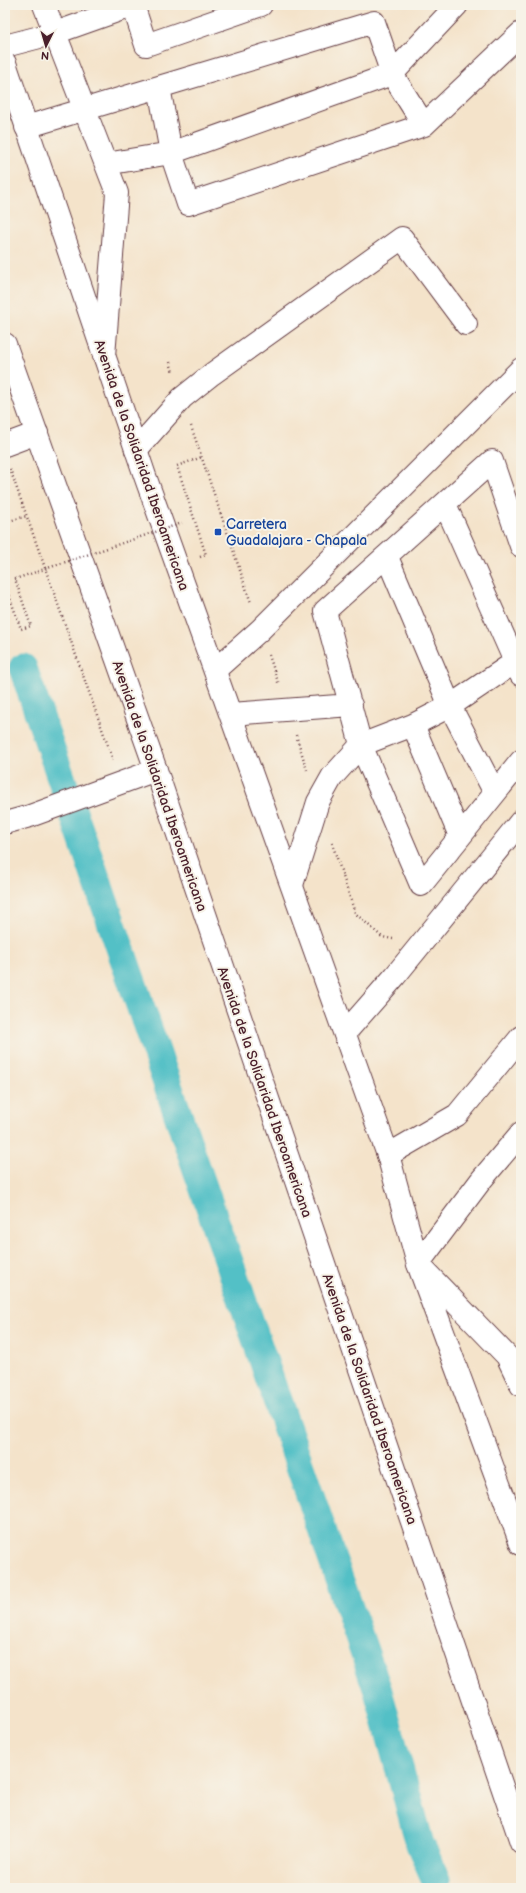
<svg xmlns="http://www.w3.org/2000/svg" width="526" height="1893" viewBox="0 0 526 1893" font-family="'Balsamiq Sans',sans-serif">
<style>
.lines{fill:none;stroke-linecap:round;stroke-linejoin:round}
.canal{stroke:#52c0c6;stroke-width:29}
.minor-casing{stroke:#643c43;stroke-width:24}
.highway-casing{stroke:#643c43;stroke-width:24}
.path{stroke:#643c43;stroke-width:2.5;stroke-dasharray:1 3;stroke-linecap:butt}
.minor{stroke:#fff;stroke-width:22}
.highway{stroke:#fff;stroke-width:22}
.path-bridge{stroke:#643c43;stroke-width:2.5;stroke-dasharray:1 3;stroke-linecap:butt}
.transit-dot{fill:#1a4fb4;stroke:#f7f3e8;stroke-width:1.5}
.labels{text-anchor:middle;stroke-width:4;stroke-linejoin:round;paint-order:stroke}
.street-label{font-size:14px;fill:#4a1f2b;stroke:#f7f3e8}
.transit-label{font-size:14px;fill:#164399;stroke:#f7f3e8;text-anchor:start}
</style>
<rect width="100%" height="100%" fill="#f7f3e8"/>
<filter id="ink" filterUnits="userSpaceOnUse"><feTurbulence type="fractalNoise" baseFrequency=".025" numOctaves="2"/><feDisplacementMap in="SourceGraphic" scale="8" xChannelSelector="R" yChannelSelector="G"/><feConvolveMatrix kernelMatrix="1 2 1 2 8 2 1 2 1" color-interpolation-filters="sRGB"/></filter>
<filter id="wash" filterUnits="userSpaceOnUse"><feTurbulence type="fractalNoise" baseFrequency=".012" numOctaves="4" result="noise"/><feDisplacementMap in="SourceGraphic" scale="16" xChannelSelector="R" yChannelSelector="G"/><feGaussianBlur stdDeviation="0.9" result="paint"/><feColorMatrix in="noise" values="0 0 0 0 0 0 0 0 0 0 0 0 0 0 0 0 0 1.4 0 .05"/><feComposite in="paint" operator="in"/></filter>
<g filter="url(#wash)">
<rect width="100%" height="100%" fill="#f4e3ca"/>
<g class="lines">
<path class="canal" d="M23,668L378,1691L420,1844L436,1880"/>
</g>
</g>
<g filter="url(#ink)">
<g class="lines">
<defs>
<path id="minor" d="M44,5L117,193L104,356
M133,5L146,45L261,5
M5,46L55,33L134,5
M424,125L392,74L374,22L159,87L171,153L188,204L424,125L521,33
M26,127L159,87
M106,164L171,153L392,74L457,5
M5,445L37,433
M136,450L182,398L212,374L402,238L466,324
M445,504L521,675
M521,546L492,461L325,611L361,745L421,885L521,761
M387,557L450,706L495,793
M215,670L260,630L521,369
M231,714L351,705
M413,725L460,836
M5,823L30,816L156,770
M292,885L318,802L332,777L361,745L413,725L450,706L515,662
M345,1033L395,976L521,821
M521,1133L482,1179L418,1264L507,1356L521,1385
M388,1155L457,1115L521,1037"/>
<path id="highway" d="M5,63L145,476L388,1155L418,1264L521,1544
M5,344L156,770L521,1842"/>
</defs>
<use href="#minor" class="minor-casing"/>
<use href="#highway" class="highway-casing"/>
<path class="path" d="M170,362L173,372
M191,426L251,603
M10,469L113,760
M5,522L27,516
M200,557L206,555L177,466L202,457
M5,584L21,629L31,626L15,579
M269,655L279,685
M296,735L307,770
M332,843L355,913L382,937L393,939"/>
<use href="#minor" class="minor"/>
<use href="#highway" class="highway"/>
<path class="path-bridge" d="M15,579L182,523"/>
</g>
</g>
<rect class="transit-dot" x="214" y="528" width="8" height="8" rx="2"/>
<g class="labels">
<g class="street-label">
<text transform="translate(142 465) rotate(71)" y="5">Avenida de la Solidaridad Iberoamericana</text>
<text transform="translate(160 786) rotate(71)" y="5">Avenida de la Solidaridad Iberoamericana</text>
<text transform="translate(265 1092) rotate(71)" y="5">Avenida de la Solidaridad Iberoamericana</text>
<text transform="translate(370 1399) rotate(71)" y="5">Avenida de la Solidaridad Iberoamericana</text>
</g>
<g class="transit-label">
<text x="226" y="529">Carretera<tspan x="226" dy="16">Guadalajara - Chapala</tspan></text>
</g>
</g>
<rect width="526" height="1893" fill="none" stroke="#f7f3e8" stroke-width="20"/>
<g transform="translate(46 46) rotate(185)" stroke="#f7f3e8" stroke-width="3" paint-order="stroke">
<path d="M0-3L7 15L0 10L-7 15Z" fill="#4a1f2b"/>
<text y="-6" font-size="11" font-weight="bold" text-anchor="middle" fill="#4a1f2b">N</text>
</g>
</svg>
